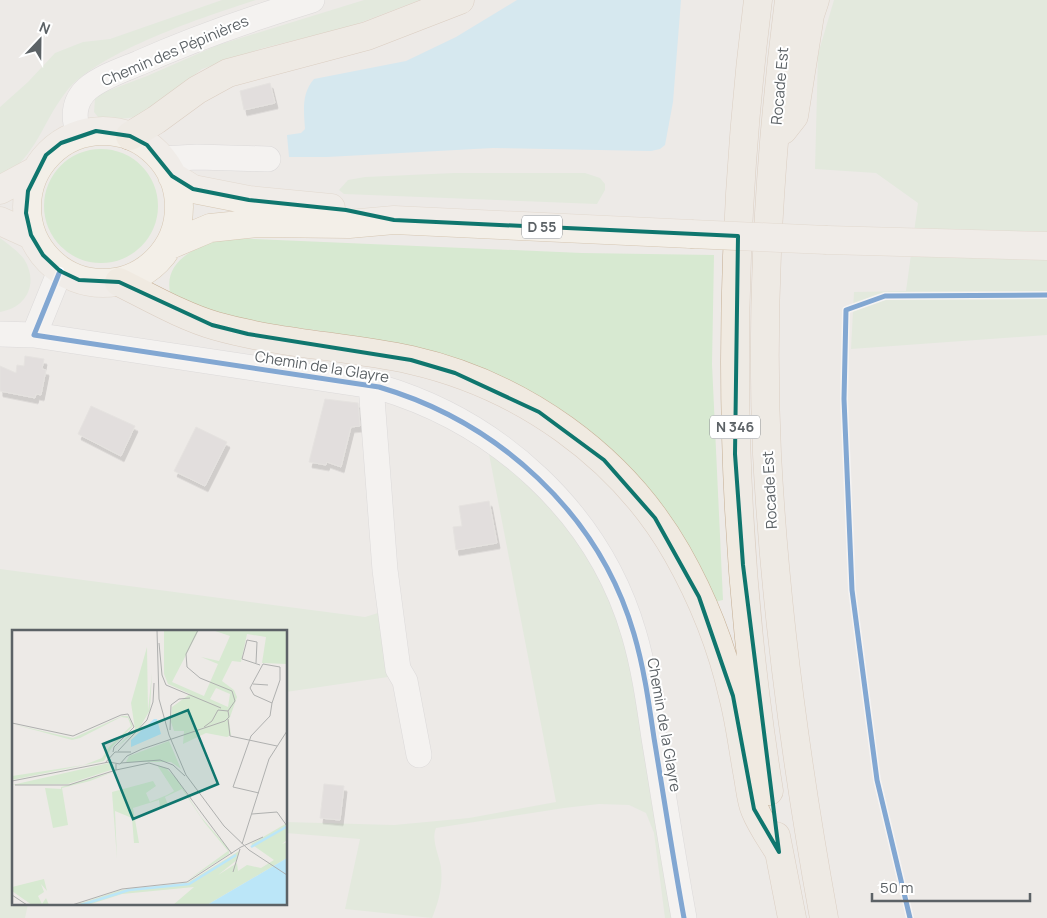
<svg xmlns="http://www.w3.org/2000/svg" width="1047" height="918" viewBox="0 0 1047 918" font-family="Manrope,sans-serif">
<style>
.green{fill:#d7e9d1}
.water{fill:#bbe6f8}
.building{fill:#d4d1d0;stroke:#dcdad6;filter:url(#shadow)}
.lines{fill:none;stroke-linecap:round;stroke-linejoin:round}
.minor-casing{stroke:#c8c8c8;stroke-width:26}
.major-casing{stroke:#d6c7b3;stroke-width:29}
.highway-casing{stroke:#c5ae93;stroke-width:29}
.minor{stroke:#fcfcfb;stroke-width:25}
.major{stroke:#f3efe8;stroke-width:28}
.highway{stroke:#f0eae1;stroke-width:28}
.major-bridge-casing{stroke:#d6c7b3;stroke-width:29;stroke-linecap:butt}
.major-bridge{stroke:#f3efe8;stroke-width:28}
.cycleway-casing{stroke:#fff;stroke-width:8}
.cycleway{stroke:#0057b8;stroke-width:5}
.marked{fill:none;stroke:#0f766e;stroke-width:4;stroke-linejoin:round}
.labels{text-anchor:middle;stroke-width:4;stroke-linejoin:round;paint-order:stroke}
.shield{fill:#fff;stroke:#8d9194;stroke-width:1}
.shield-label{font-size:14px;font-weight:bold;fill:#5c6266}
.street-label{font-size:15px;fill:#5c6266;stroke:#fff}
.inset-river{fill:none;stroke:#bbe6f8;stroke-width:2.5}
.inset-road{fill:none;stroke:#afb0af;stroke-width:1}
.view{fill:#0f766e;fill-opacity:0.15;stroke:#0f766e;stroke-width:2.5}
.inset-edge{fill:none;stroke:#5c6266;stroke-width:2.5}
</style>
<defs>
<filter id="shadow"><feDropShadow dx="3" dy="5.5" stdDeviation="0" flood-color="#0004"/></filter>
</defs>
<rect width="100%" height="100%" fill="#edeae7"/>
<path class="green" d="M222,0H256C206,16 97,52 66,92C41,124 38,155 0,179V107L28,82L55,53L83,42L110,39Z
M364,0H420L349,27L263,48L202,69L142,115C127,120 113,119 98,117L94,112L95,99L102,93L147,76L218,45Z
M834,0H1047V335L851,349L854,292L906,291L918,203L876,173L815,169L818,54Z
M44 206a57 57 0 1 1 114 0a57 57 0 1 1-114 0Z
M454,173H585L600,178L605,184V190L597,204L344,194L339,190L348,180L365,177Z
M0,238C8,244 18,251 24,259C39,283 27,308 0,312Z
M231,238L582,253L714,255L712,364L723,600L714,602C698,572 684,540 666,512C650,487 630,466 609,447C526,371 441,352 334,333C279,324 219,322 170,292C163,258 204,242 231,238Z
M489,454L526,480L567,520L619,614L636,682L675,918H665L654,833L646,813L629,805L599,804L564,808L436,828C431,840 439,855 441,867C443,886 439,901 432,918L345,909L360,839L286,833V822L394,825L469,818L556,802Z
M0,569L365,617L378,613L388,677L286,692V632H14V904H28L25,918H0Z"/>
<path class="water" d="M517,0H681L673,102L665,145L660,149L651,151L493,148L327,157H289L287,135L301,133L305,129C304,111 301,94 314,79L406,61L456,37Z"/>
<path class="building" d="M270,83L275,103L244,110L240,91Z
M25,356L44,359L42,369L46,370L41,395L36,394L35,398L0,391V366L16,373L17,365L24,366Z
M325,399L358,403L360,426L351,427L341,467L327,462L326,465L309,462Z
M91,406L135,426L121,456L78,434Z
M196,427L227,442L205,486L174,471Z
M489,501L497,543L456,550L453,527L462,526L459,506Z
M324,784L344,786L340,820L320,818Z"/>
<g class="lines">
<defs>
<path id="minor" d="M79,135C73,118 73,102 87,89C101,77 122,70 139,63C195,38 253,18 312,0
M162,159L197,157L268,159
M60,271L34,335L379,387C498,422 599,513 634,634C644,668 649,704 654,738C664,798 673,858 684,918
M0,334L34,335
M371,385L385,570L398,669L405,681L419,755"/>
<path id="major" d="M27 207a76 76 0 1 1 152 0a76 76 0 1 1-152 0Z
M172,176L193,189L249,200L331,208
M0,190L35,171
M0,221L31,235
M827,240L1047,246
M170,245L210,228L258,223L349,224L394,220L691,234"/>
<path id="highway" d="M758,0C725,262 727,529 769,791
M789,0C770,149 760,303 767,454C775,610 796,764 824,918
M783,130L794,116L810,15L815,0
M130,136L156,120L197,90L228,73L367,36L460,0
M119,282C149,297 184,317 216,326C280,344 346,346 411,360C521,385 621,455 677,553C702,597 722,647 733,696C740,723 743,750 748,777C750,788 751,801 755,810C761,825 771,839 779,852
M776,836L792,918"/>
</defs>
<use href="#minor" class="minor-casing"/>
<use href="#major" class="major-casing"/>
<use href="#highway" class="highway-casing"/>
<use href="#minor" class="minor"/>
<use href="#major" class="major"/>
<use href="#highway" class="highway"/>
<defs>
<path id="major-bridge" d="M691,234L827,240"/>
</defs>
<use href="#major-bridge" class="major-bridge-casing"/>
<use href="#major-bridge" class="major-bridge"/>
<defs>
<path id="cycleway" d="M60,271L34,335L379,387C498,422 599,513 634,634C644,668 649,704 654,738C664,798 673,858 684,918
M910,918L877,780L852,590L844,399L846,310L885,296L1047,295"/>
</defs>
<use href="#cycleway" class="cycleway-casing"/>
<use href="#cycleway" class="cycleway"/>
</g>
<path d="M0 0H1047V918H0ZM96,131L130,136L147,145L172,176L193,189L249,200L346,210L394,220L738,236L735,454L743,565L779,852L754,809L733,696L699,597L655,518L604,460L539,412L455,373L411,360L248,334L212,325L119,282L79,280L60,271L43,255L31,235L26,213L28,191L46,155L61,143Z" fill="#edeae7" fill-opacity=".55" fill-rule="evenodd"/>
<path class="marked" d="M96,131L130,136L147,145L172,176L193,189L249,200L346,210L394,220L738,236L735,454L743,565L779,852L754,809L733,696L699,597L655,518L604,460L539,412L455,373L411,360L248,334L212,325L119,282L79,280L60,271L43,255L31,235L26,213L28,191L46,155L61,143Z"/>
<g class="labels">
<g class="shield">
<rect x="522" y="215.5" width="40" height="23" rx="4"/>
<rect x="710" y="415.5" width="50" height="23" rx="4"/>
</g>
<g class="shield-label">
<text x="542" y="232">D 55</text>
<text x="735" y="432">N 346</text>
</g>
<g class="street-label">
<text transform="translate(175 51) rotate(-23)" y="5">Chemin des Pépinières</text>
<text transform="translate(780 86) rotate(-85)" y="5">Rocade Est</text>
<text transform="translate(322 367) rotate(9)" y="5">Chemin de la Glayre</text>
<text transform="translate(770 490) rotate(-93)" y="5">Rocade Est</text>
<text transform="translate(664 725) rotate(80)" y="5">Chemin de la Glayre</text>
</g>
</g>
<g transform="translate(12 630)">
<rect width="275" height="275" fill="#edeae7"/>
<path d="M152,0H187L160,52L192,66L206,34L189,27L207,31L218,6L200,0H275V34L250,33L254,7L235,4L229,32L220,31L210,51L222,60L225,67L217,90L219,105L215,107L194,103L171,114L172,101H162L159,92L160,77L178,64L156,54L152,44ZM204,58L218,64L216,77L198,69ZM135,17L136,81L140,43L138,80L128,97L102,120L123,99L119,73ZM110,86H116L121,96L100,117L92,131L0,150V146L72,135L90,128L97,117L119,96L116,88L109,87L68,108L60,110L0,94L61,108ZM157,111L169,139L159,132H114L117,126ZM97,133L101,134L102,139L56,154L0,155ZM145,135L154,138L165,149L189,187L216,218L217,222V224L176,250L216,221L192,192L170,159L153,167L156,175L148,177L147,170L121,178L127,213H122L120,188L103,181L105,229L100,162L141,151L144,156L134,163L138,172L155,165L162,161ZM101,142L78,151L50,158L56,195L41,198L33,158L49,159V157ZM275,193V210L270,214L275,212V228L195,275H161L182,257L110,264L76,275H63L109,260L175,253L227,221L225,230L206,245L225,233L226,241L235,235L249,238L262,230L239,214ZM32,249L35,261L29,254L32,262L26,266L30,274L34,268L37,275H20L0,261V257Z" fill="#d7e9d1" fill-rule="evenodd"/>
<path d="M142,89H145L149,104L119,117V110ZM275,228V275H195Z" fill="#bbe6f8"/>
<path class="inset-river" d="M239,217L274,197M69,275L117,260L177,254L224,225"/>
<path class="inset-road" d="M145,0L147,69L157,105L174,145L212,196L237,220L275,245M186,0L174,24L175,37L188,48L220,61L223,71L216,81M147,13L150,45L154,55L209,78M244,33L245,12L235,10L230,29L248,35M241,54L256,55M216,89L218,106L265,116M0,93L61,106L109,85L116,84L122,97L102,117L101,122M158,100L159,75L167,69L178,68M106,121L135,90L141,72L142,53M93,133L103,122H119M109,133L148,130L161,135L173,146M104,134V140L137,133L157,139L220,224M0,151L97,132L108,134L115,126L130,119L213,91L217,87L216,81L206,80L200,91L192,97M3,155H57L104,140M247,163L221,157L239,106L258,86L260,73L242,65L238,58L251,34L268,37V50L260,73M240,184L265,182L275,196M230,214L257,129L275,101M221,242L228,219M0,265L15,275M60,275L110,259L175,252L229,217L251,207"/>
<path class="view" d="M176,80L206,154L121,189L91,114Z"/>
<rect width="275" height="275" class="inset-edge"/>
</g>
<g transform="translate(40 40) rotate(22)" stroke="#ffffff" stroke-width="4" paint-order="stroke">
<path d="M0-4L9 19L0 12L-9 19Z" fill="#5c6266"/>
<text y="-8" font-size="14" font-weight="bold" text-anchor="middle" fill="#5c6266">N</text>
</g>
<path d="M872 893v8h158v-8" fill="none" stroke="#5c6266" stroke-width="2.5"/>
<text x="880" y="893" font-size="15" fill="#5c6266" stroke="#ffffff" stroke-width="4" paint-order="stroke">50 m</text>
</svg>
